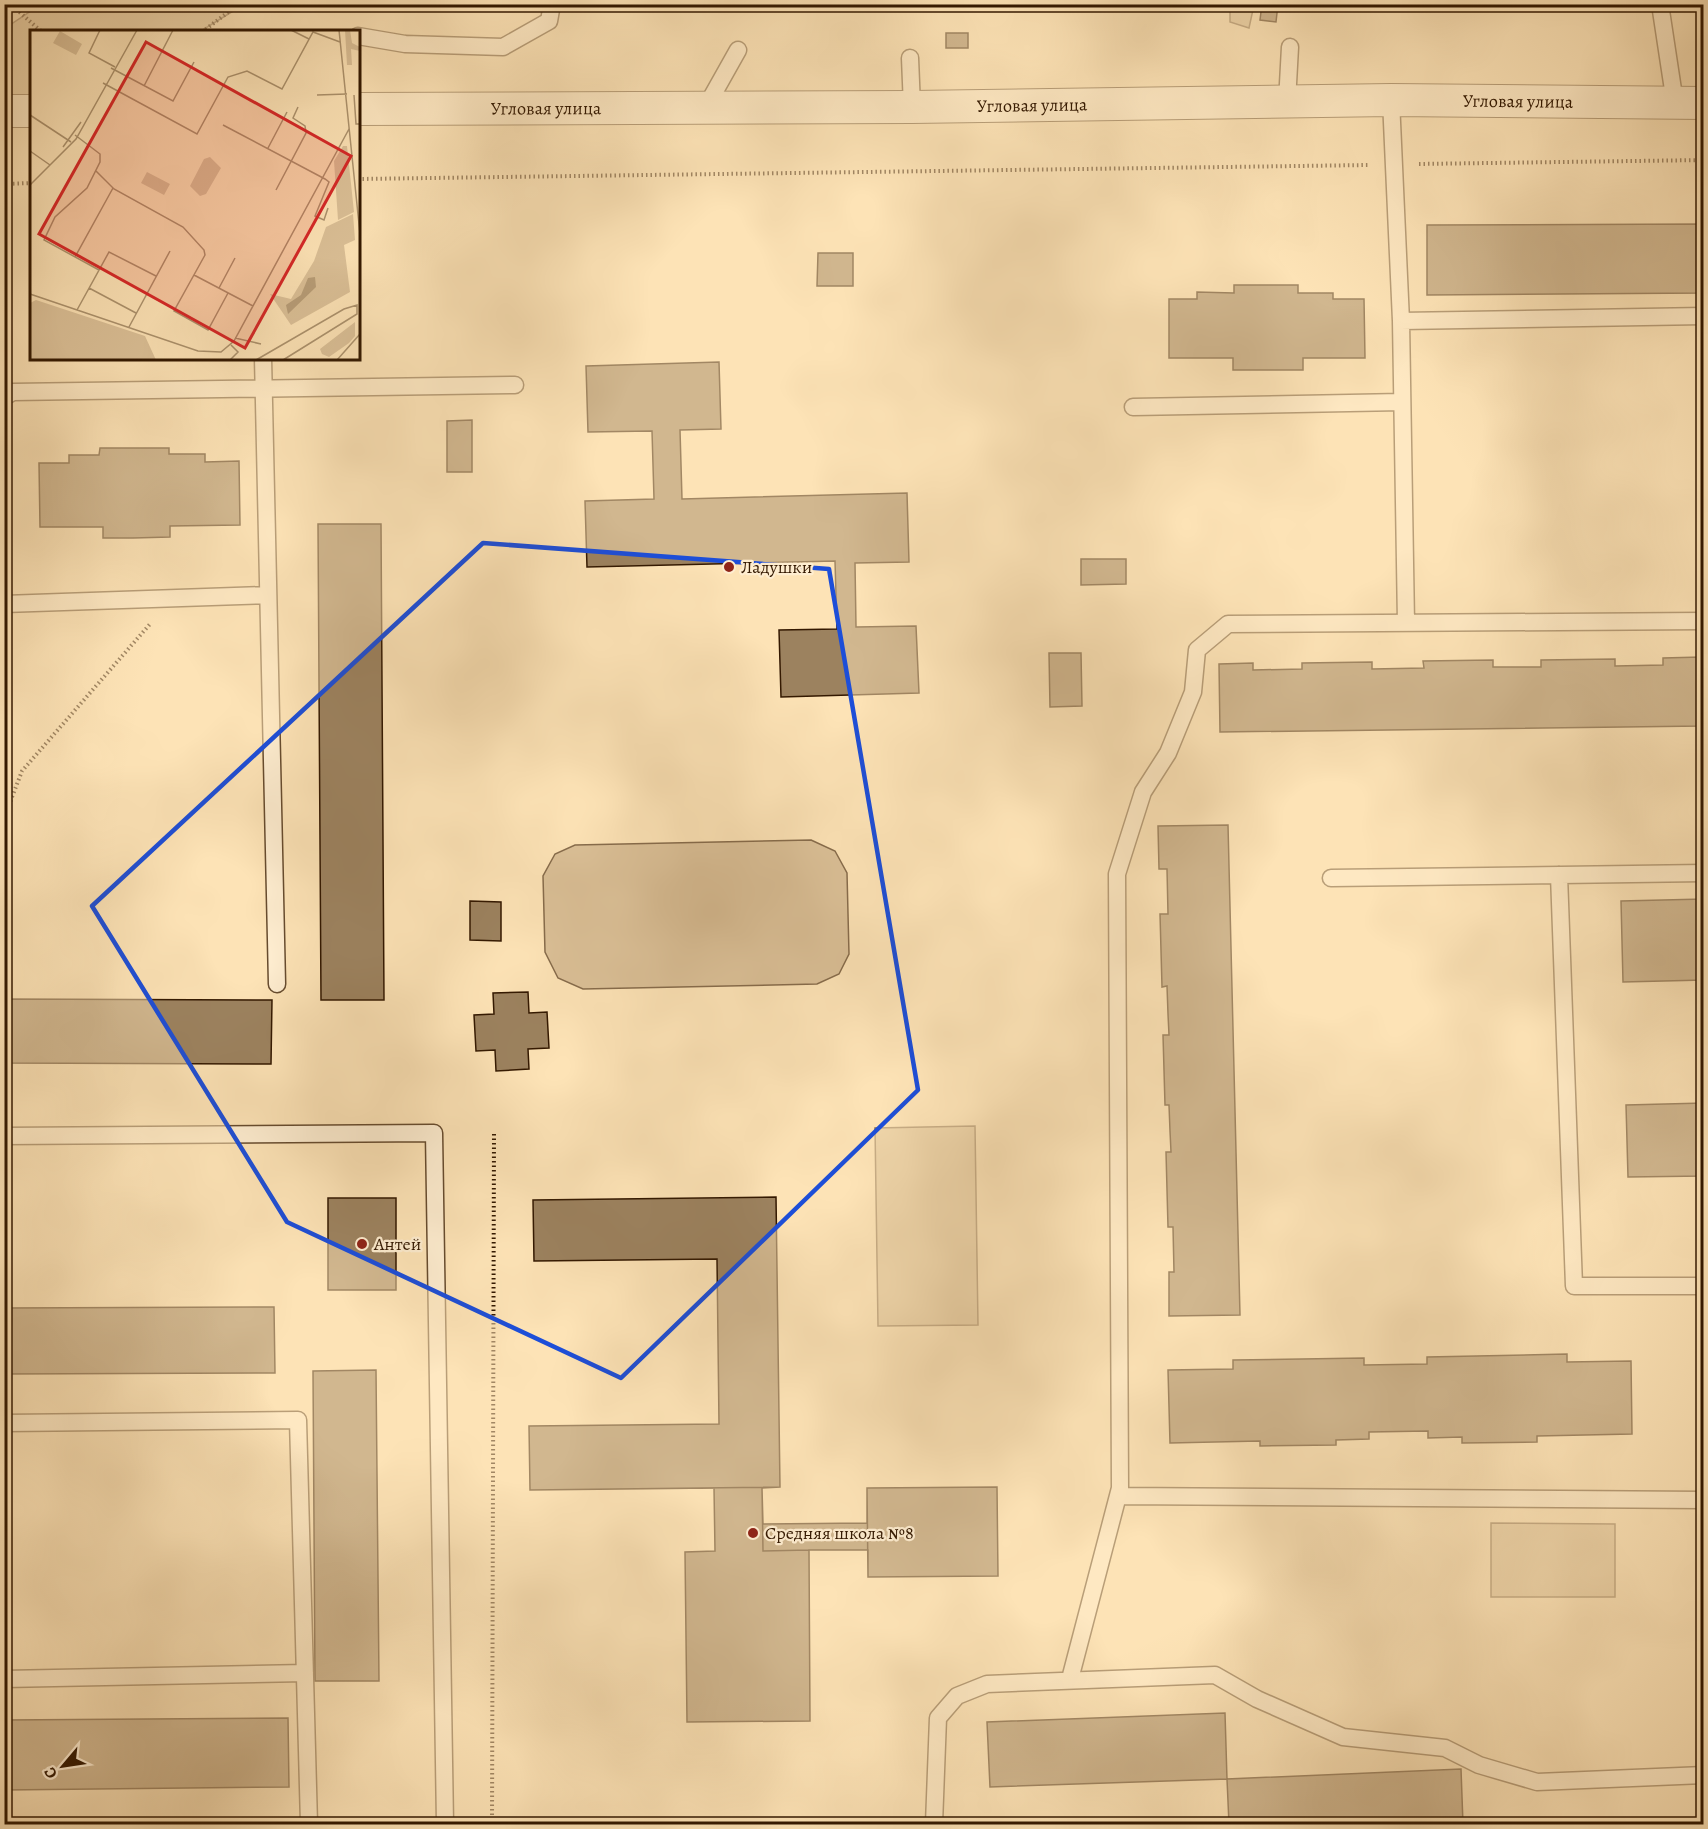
<svg xmlns="http://www.w3.org/2000/svg" width="1708" height="1829" viewBox="0 0 1708 1829" font-family="Alegreya,serif">
<style>
.green{fill:#dbc097;stroke:#876c4c;stroke-width:1.5}
.building{fill:#9c825f;stroke:#331800;stroke-width:1.5}
.lines{fill:none;stroke-linecap:round;stroke-linejoin:round}
.lane-casing{stroke:#664b2e;stroke-width:19}
.street-casing{stroke:#664b2e;stroke-width:34}
.path{stroke:#331800;stroke-width:4;stroke-dasharray:1.5 3;stroke-linecap:butt}
.lane{stroke:#feedd0;stroke-width:16}
.street{stroke:#feedd0;stroke-width:32}
.marked{fill:none;stroke:#1d4ed8;stroke-width:4.5;stroke-linejoin:round}
.poi-dot{fill:#8f2418;stroke:#feedd0;stroke-width:2}
.labels{text-anchor:middle;stroke-width:4.5;stroke-linejoin:round;paint-order:stroke}
.street-label{font-size:18px;fill:#331800;stroke:#feedd0}
.poi-label{font-size:18px;fill:#331800;stroke:#feedd0;text-anchor:start}
.inset-road{fill:none;stroke:#ac926d;stroke-width:1.5}
.view{fill:#d62828;fill-opacity:0.15;stroke:#d62828;stroke-width:3}
.inset-edge{fill:none;stroke:#331800;stroke-width:3}
</style>
<rect width="100%" height="100%" fill="#fde3b6"/>
<filter id="stains"><feTurbulence type="fractalNoise" baseFrequency=".00333" numOctaves="4"/><feColorMatrix values="0 0 0 0 .2 0 0 0 0 .09 0 0 0 0 .02 0 0 0 .5 -.17"/></filter>
<radialGradient id="worn" r=".72"><stop offset=".6" stop-color="#630" stop-opacity="0"/><stop offset="1" stop-color="#630" stop-opacity=".3"/></radialGradient>
<path class="green" d="M40,5H243L201,31L32,32L31,96H5L4,29Z
M1230,5H1254L1249,28L1230,22Z
M811,840L835,851L847,873L849,954L839,974L817,984L583,989L558,978L545,952L543,876L555,854L575,845Z
M975,1126L978,1325L878,1326L875,1128Z
M1491,1523L1615,1524V1597H1491Z"/>
<path class="building" d="M1262,4H1278L1276,22L1260,20Z
M946,33H968V48H946Z
M1704,224V293L1427,295V225Z
M818,253H853V286H817Z
M1234,285H1298V293H1333V299H1364L1365,358H1303V370H1233V358H1169V299H1197V292L1234,293Z
M719,362L721,429L680,430L682,499L907,493L909,562L855,563L856,627L916,626L919,693L781,697L779,630L837,629L835,561L587,567L585,501L654,499L652,431L588,432L586,366Z
M472,420V472H447V421Z
M100,448H169V454H205V462L239,461L240,525L170,526V537L133,538H103V527H40L39,463H69V455H99Z
M318,524H381L384,1000H321Z
M1081,559H1126V584L1081,585Z
M1049,653H1081L1082,706L1050,707Z
M1701,657L1702,726L1220,732L1219,664L1253,663V670L1302,669V663L1372,662V669L1424,668L1423,661L1493,660V667H1541V660L1615,659V666L1663,665V658Z
M1228,825L1240,1315L1169,1316V1272H1174L1173,1227H1168L1166,1152H1171L1170,1131L1169,1105H1165L1163,1035H1169L1168,1014L1167,986L1162,987L1160,914H1168L1167,869H1159L1158,826Z
M1704,899V980L1623,982L1621,901Z
M470,901L501,902V941L470,940Z
M528,992L529,1013L547,1012L549,1048L528,1049L529,1069L496,1071L495,1050L476,1051L474,1015L494,1014L493,993Z
M4,999L272,1000L271,1064L4,1063Z
M1704,1103V1176L1628,1177L1626,1105Z
M776,1197L780,1487L762,1488L763,1551L809,1550L810,1721L687,1722L685,1552L715,1551L714,1488L530,1490L529,1426L719,1424L717,1259L534,1261L533,1200Z
M776,1197L780,1487L762,1488L763,1524L867,1523V1488L997,1487L998,1576L868,1577V1550H809L810,1721L687,1722L685,1552L715,1551L714,1488L530,1490L529,1426L719,1424L717,1259L534,1261L533,1200Z
M776,1197L780,1487L530,1490L529,1426L719,1424L717,1259L534,1261L533,1200Z
M328,1198H396V1290H328Z
M274,1307L275,1373L4,1374V1308Z
M1567,1354V1362L1631,1361L1632,1434L1537,1436V1442L1462,1443V1437L1428,1438V1431L1369,1432V1439L1336,1440V1445L1260,1446V1441L1170,1443L1168,1370L1233,1369V1360L1364,1358V1365L1427,1364V1357Z
M376,1370L379,1681H315L313,1371Z
M997,1487L998,1576L868,1577L867,1488Z
M1225,1713L1227,1779L990,1787L987,1722Z
M288,1718L289,1787L4,1790V1720Z
M1461,1769L1463,1824H1229L1227,1779Z"/>
<g class="lines">
<defs>
<path id="lane" d="M1660,4L1675,103
M358,36L405,44L503,47L549,21L552,4
M910,58L912,107
M1391,100L1401,321L1406,623
M1287,102L1290,47
M706,107L738,50
M1401,321L1704,316
M263,358L277,984
M4,397L13,392L515,385
M1133,407L1402,402
M4,604L267,595
M1559,875L1574,1286H1704
M1331,878L1704,873
M4,1136L434,1133L445,1824
M4,1423L298,1420L309,1824
M1118,1496L1704,1500
M4,1679L305,1673
M1070,1679L1120,1488L1117,874L1143,792L1168,753L1193,692L1197,650L1228,624L1704,621
M934,1824L938,1718L957,1696L987,1684L1215,1675L1257,1699L1343,1737L1445,1748L1479,1765L1537,1782L1704,1775"/>
<g id="street">
<path id="s1" d="M358,109L912,107L1391,100L1704,103"/>
<path d="M4,111H32"/>
</g>
</defs>
<use href="#lane" class="lane-casing"/>
<use href="#street" class="street-casing"/>
<path class="path" d="M16,9L42,32
M202,32L239,4
M1419,164L1704,160
M358,179L1370,165
M4,184L32,183
M4,818L22,771L150,624
M492,1824L494,1133"/>
<use href="#lane" class="lane"/>
<use href="#street" class="street"/>
</g>
<path d="M0 0H1708V1829H0ZM483,543L829,569L918,1090L621,1378L287,1222L92,906Z" fill="#fde3b6" fill-opacity=".55" fill-rule="evenodd"/>
<path class="marked" d="M483,543L829,569L918,1090L621,1378L287,1222L92,906Z"/>
<g class="poi-dot">
<circle cx="729" cy="567" r="6"/>
<circle cx="362" cy="1244" r="6"/>
<circle cx="753" cy="1533" r="6"/>
</g>
<g class="labels">
<g class="street-label">
<text dy="6" stroke="none"><textPath href="#s1" startOffset="1160">Угловая улица</textPath></text>
<text dy="6" stroke="none"><textPath href="#s1" startOffset="674">Угловая улица</textPath></text>
<text dy="6" stroke="none"><textPath href="#s1" startOffset="188">Угловая улица</textPath></text>
</g>
<g class="poi-label">
<text x="741" y="573">Ладушки</text>
<text x="374" y="1250">Антей</text>
<text x="765" y="1539">Средняя школа №8</text>
</g>
</g>
<g transform="translate(30 30)">
<rect width="330" height="330" fill="#fde3b6"/>
<path d="M315,0H320L322,13L330,17V21L321,19L322,35H317ZM30,1L52,14L46,25L23,13ZM313,116H317L324,182L308,190L304,131ZM180,127L191,138L176,164L170,166L160,156L174,129ZM117,142L140,154L134,165L111,153ZM323,184L325,210L314,215L320,262L261,295L240,264L261,269L284,231L296,197ZM6,270L115,306L126,330H0V273ZM325,292V306L319,313L299,327L292,324L290,319Z" fill="#dbc097"/>
<path d="M285,247L286,257L258,284L256,275L271,265L278,248Z" fill="#b89e78"/>
<path class="inset-road" d="M70,0L59,23L85,37M261,0L279,9M309,0L330,204M81,38L143,71L164,32M73,53L167,104L198,47L217,41L252,59L283,2L310,12M114,56L143,0M287,65L317,64M324,65L326,94H330M0,85L41,112M193,95L295,149L299,152L285,186L294,190L298,178M45,105L70,124V132L57,158L25,187L14,210L69,240M33,117L51,92M238,118L257,82M0,121L20,135M66,141L84,159L153,197L174,220L175,225L144,281L178,300L198,263M0,155L46,109L107,0M246,160L276,103L275,96L263,88L268,77M45,227L83,158M164,245L223,276M59,258L106,283M189,258L205,228M0,264L168,321L191,322L204,311L319,99M47,280L79,222L126,246M99,297L140,221M205,308L231,314M200,330L208,322L201,315M226,330L314,279L327,275V284L253,330M307,330L330,304"/>
<path class="view" d="M116,12L321,126L215,318L9,204Z"/>
<rect width="330" height="330" class="inset-edge"/>
</g>
<rect width="1708" height="1829" fill="none" stroke="#fde3b6" stroke-width="24"/>
<rect x="6" y="6" width="1696" height="1817" fill="none" stroke="#331800" stroke-width="3"/>
<rect x="12" y="12" width="1684" height="1805" fill="none" stroke="#331800" stroke-width="1.5"/>
<g transform="translate(63 1766) rotate(241)" stroke="#feedd0" stroke-width="4.5" paint-order="stroke">
<path d="M0-4.5L10 22L0 15L-10 22Z" fill="#331800"/>
<text y="-9" font-size="16" font-weight="bold" text-anchor="middle" fill="#331800">С</text>
</g>
<rect width="100%" height="100%" filter="url(#stains)"/>
<rect width="100%" height="100%" fill="url(#worn)"/>
</svg>
